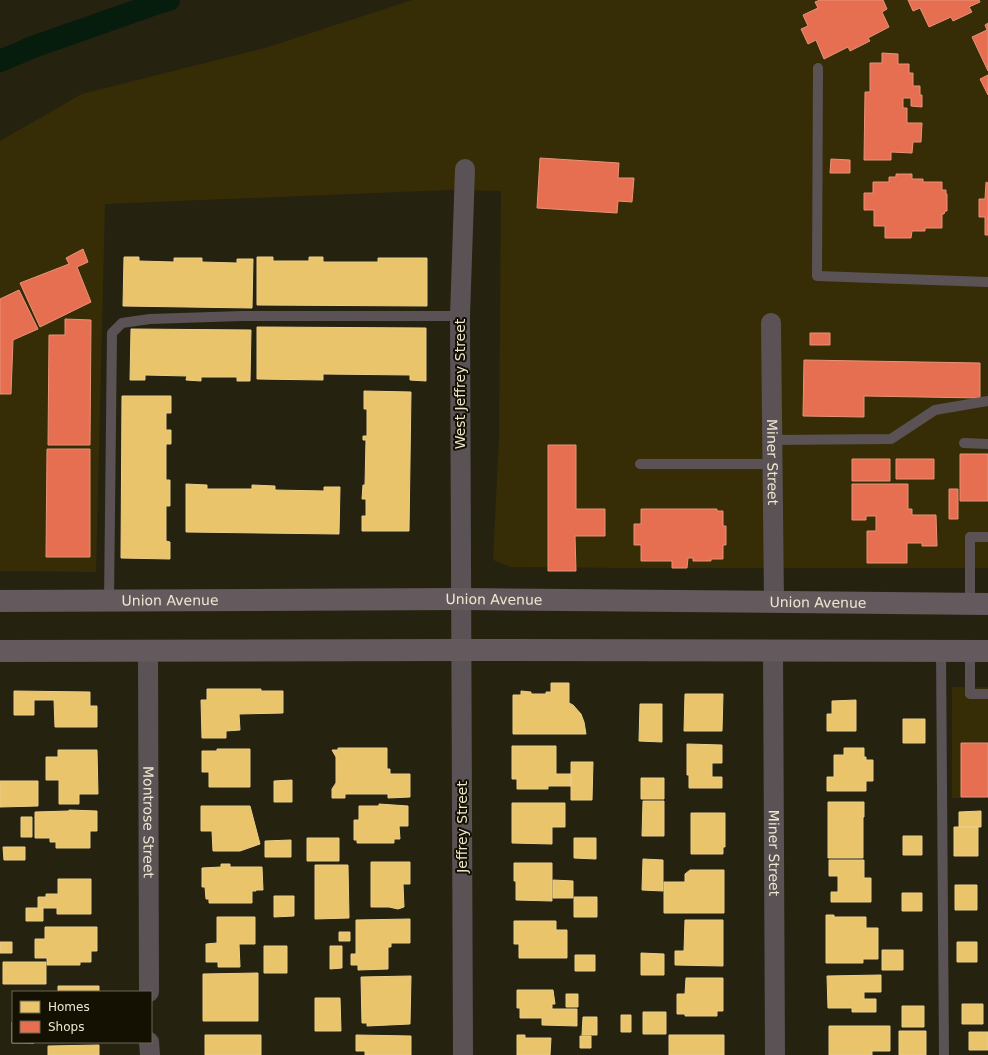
<svg xmlns="http://www.w3.org/2000/svg" width="988" height="1055" viewBox="0 0 988 1055" font-family="'DejaVu Sans',sans-serif">
<style>
.built{fill:#362d06}
.homes{fill:#e9c46a;stroke:#eace89}
.shops{fill:#e76f51;stroke:#e99377}
.lines{fill:none;stroke-linecap:round;stroke-linejoin:round}
.canal{stroke:#061c0c;stroke-width:22}
.lane{stroke:#5b5256;stroke-width:10}
.street{stroke:#5b5256;stroke-width:20}
.primary{stroke:#64595c;stroke-width:22}
.labels{text-anchor:middle;stroke-width:4;stroke-linejoin:round;paint-order:stroke}
.street-label{font-size:14px;fill:#ede7d0;stroke:#151102}
</style>
<rect width="100%" height="100%" fill="#262210"/>
<path class="built" d="M412,0H988V568H628L511,567L493,560L499,440L501,191L448,190L105,204L96,572L0,571V141L82,94L265,48Z
M952,687H988V798H952Z"/>
<path class="homes" d="M124,257H139V261L174,262V258H202V262L237,263V259H253L252,308L123,306Z
M257,257H273V261H309V257H323V262H378V258H427V306L257,305Z
M257,327L426,328V381L410,380V375L323,374V380L257,379Z
M131,329L251,330L250,381H237V377H201V381L186,380L187,376L145,375V380H130Z
M364,391L411,392L409,531H362V516H366V499H362L363,485H365L366,440H363V436H367V409H364Z
M122,396H171V413H166V430H171V444H166V480H170V506H166V541L170,542V559L121,558Z
M186,484L207,485V489H252V485L275,486V490L324,491V487H340L339,534L186,532Z
M551,683H569V703L573,705L581,714L584,722L586,734H513V695H521V691L531,692V694H546V692H551Z
M207,689H261V691H283V713L239,714L240,730L226,731V738H202L201,700H207Z
M14,691L90,692V706H97V727H55L54,700H34V715H14Z
M685,694H723L722,731H684Z
M856,700V731H827V714H832V701Z
M640,704H662V742L639,741Z
M903,719H925V743H903Z
M687,744L722,745V763H712V777H722V788H689V775H687Z
M512,746H556V774H571V786H548V789H517V779H512Z
M338,748H387V769H390V774H410V797L388,798V794H345V798H332V789L336,783V757L332,750H338Z
M844,748H864V757H866V760H873V781H866V791H827V777H834V755H844Z
M217,749H250V787H209V772H202V751H217Z
M58,750H97L98,794H79V804H59V780H46V757H58Z
M571,762H593L592,800H571Z
M641,778H664V799H641Z
M292,780V802H274V781Z
M0,781H38V806L0,807Z
M643,801H664V836H642Z
M828,802H864V817H863V858H828Z
M512,803H565V827H552V844L512,843Z
M379,804L408,806V826H399L400,839H394V843H357V840H354V820H359V806H379Z
M201,806H250L260,844L240,851H213L212,831H201Z
M69,810L97,811V831H90V848H56V842H50V838H35V812L69,811Z
M981,811V827H959V812Z
M691,813H725V847H723V854H691Z
M21,817H32V837H21Z
M954,827H978V856H954Z
M903,836H922V855H903Z
M307,838H339V861H307Z
M574,838H596V859L574,858Z
M291,840V857H265V841Z
M3,847H25V860H4Z
M643,859L663,860V891L642,890Z
M829,860H864V878H871V902H831V892H838V876H829Z
M371,862H410V884H403L404,907L398,909L389,907H371Z
M514,863H552V901L516,900V881H514Z
M221,864H230V867H262L263,890H256V891H252V903H209V899H206L205,887H202V868L221,867Z
M315,865H348L349,918L315,919Z
M690,870H724V913H664V882H685V874Z
M58,879H91V914H57V908H38V897H46V894H58Z
M553,880L573,881V898H553Z
M955,885H977V910H955Z
M902,893H922V911H902Z
M274,896H294V916L274,917Z
M574,897H597V917H574Z
M26,908H43V921H26Z
M826,915H834V917H866V928H878V959H863V963H826Z
M217,917H255V944H239L240,967H218V962H206V944L217,943Z
M410,919V943H391V947H388V969L358,970V965H351V954H356V920Z
M685,920H723V966L675,965V951H684Z
M514,921H556V930H567V958H519V944H514Z
M45,927H97V951H91V962H80V965H47V958H35V939H45Z
M339,932H350V941H339Z
M0,942H12V953H0Z
M957,942H977V962H957Z
M264,946H287V973H264Z
M330,946H342V968L330,969Z
M882,950H903V970H882Z
M641,953L664,954V975H641Z
M575,955H595V971H575Z
M3,962H46V984H3Z
M258,973V1021H203V974Z
M881,975V992H864V999H876V1012H852V1008H828L827,976Z
M411,976L410,1024L367,1026V1023H362L361,977Z
M686,978H723V1011H717V1016H685V1014H677V994H685Z
M58,986H99V992H58Z
M517,990H553L555,1004H552V1009H577V1026L542,1025V1018H520V1008H517Z
M566,994H578V1007H566Z
M315,998H340L341,1031H315Z
M962,1004H983V1024H962Z
M902,1006H924V1027H902Z
M643,1012H666V1034H643Z
M621,1015H631V1032H621Z
M583,1017H597V1035H582Z
M12,1022H13V1042L34,1043H12Z
M829,1026H890V1051H872V1055H829Z
M899,1031H926V1055H899Z
M969,1032H988V1050H969Z
M205,1035H261V1055H205Z
M356,1035L411,1036V1055H365V1051H356Z
M517,1035H525V1038H551L550,1055H517Z
M669,1035H724V1055H669Z
M580,1036H591V1048H580Z
M99,1045V1055H48V1046Z"/>
<path class="shops" d="M820,0H883L887,9L882,12L889,27L868,38L870,41L850,51L848,47L824,59L816,40L808,44L801,29L808,26L803,15L818,8L815,2Z
M908,0H979L980,2L969,7L972,12L953,21L951,17L929,27L920,8L913,11Z
M988,23V71L972,37L987,30L985,25Z
M882,53L898,54V64H909V73H913V86H920V95H922V107L911,106V98H903V108H907V123H922L921,142H913L912,153L891,152V160H864L865,92H870V63H882Z
M988,75V95L980,79Z
M540,158L619,163L618,178H634L632,202L618,201L617,213L537,208Z
M831,159L850,160V173H830Z
M896,174H912V179H923V182H942V190H946V194H947V211H945L944,214H942V228H925V231H912L911,238H885V226H874V210H864V193H873V182H889V177H896Z
M986,182L988,183V235H985V217H979V199H985Z
M83,249L88,262L77,267L91,302L40,327L20,283L69,264L66,258Z
M19,290L38,329L13,340L11,394H0V299Z
M65,319L91,320L90,445H48L49,335H65Z
M810,333H830V345H810Z
M804,360L980,363V398L864,396V417L803,416Z
M548,445H576V509H605V536H575L576,571H548Z
M47,449H90V557H46Z
M960,454H988V501H960Z
M852,459H890V481H852Z
M896,459H934V479H896Z
M852,484H908V509H912V515H936L937,546H922V543H907V563H867V531H876V516H866V520H852Z
M949,489H958V519H949Z
M641,509H717V511H723V526H726V545H723V559H711V561H693V558H688L687,568H672V561H641V545H634V524H641Z
M961,743H988V797H961Z"/>
<g class="lines">
<path class="canal" d="M0,61L33,47L158,3L169,0"/>
<path class="lane" d="M818,68L817,276L988,282
M772,440L891,439L935,410L988,401
M964,443L988,444
M640,464H772
M109,601L112,333L122,323L150,319L242,316H460
M970,604V537H988
M941,651L944,1055
M970,651V694H988"/>
<g class="street">
<path id="s1" d="M771,323L774,602"/>
<path id="s2" d="M148,651L149,992"/>
<path id="s3" d="M773,651L775,1055"/>
<path d="M149,1042L150,1055"/>
<path d="M463,1055L460,316L465,169"/>
</g>
<g class="primary">
<path id="s4" d="M0,601L461,599L988,604"/>
<path d="M0,651L461,650L988,651"/>
</g>
</g>
<g class="labels">
<g class="street-label">
<text transform="translate(460 384) rotate(-90)" y="5">West Jeffrey Street</text>
<text dy="5" stroke="none"><textPath href="#s1" startOffset="139">Miner Street</textPath></text>
<text dy="5" stroke="none"><textPath href="#s4" startOffset="170">Union Avenue</textPath></text>
<text dy="5" stroke="none"><textPath href="#s4" startOffset="494">Union Avenue</textPath></text>
<text dy="5" stroke="none"><textPath href="#s4" startOffset="818">Union Avenue</textPath></text>
<text dy="5" stroke="none"><textPath href="#s2" startOffset="171">Montrose Street</textPath></text>
<text transform="translate(462 827) rotate(-90)" y="5">Jeffrey Street</text>
<text dy="5" stroke="none"><textPath href="#s3" startOffset="202">Miner Street</textPath></text>
</g>
</g>
<rect x="12" y="991" width="140" height="52" fill="#151102" stroke="#6b6754"/>
<rect x="20" y="1001" width="20" height="12" fill="#e9c46a" stroke="#6b6754"/>
<text x="48" y="1011" font-size="12" fill="#ede7d0">Homes</text>
<rect x="20" y="1021" width="20" height="12" fill="#e76f51" stroke="#6b6754"/>
<text x="48" y="1031" font-size="12" fill="#ede7d0">Shops</text>
</svg>
